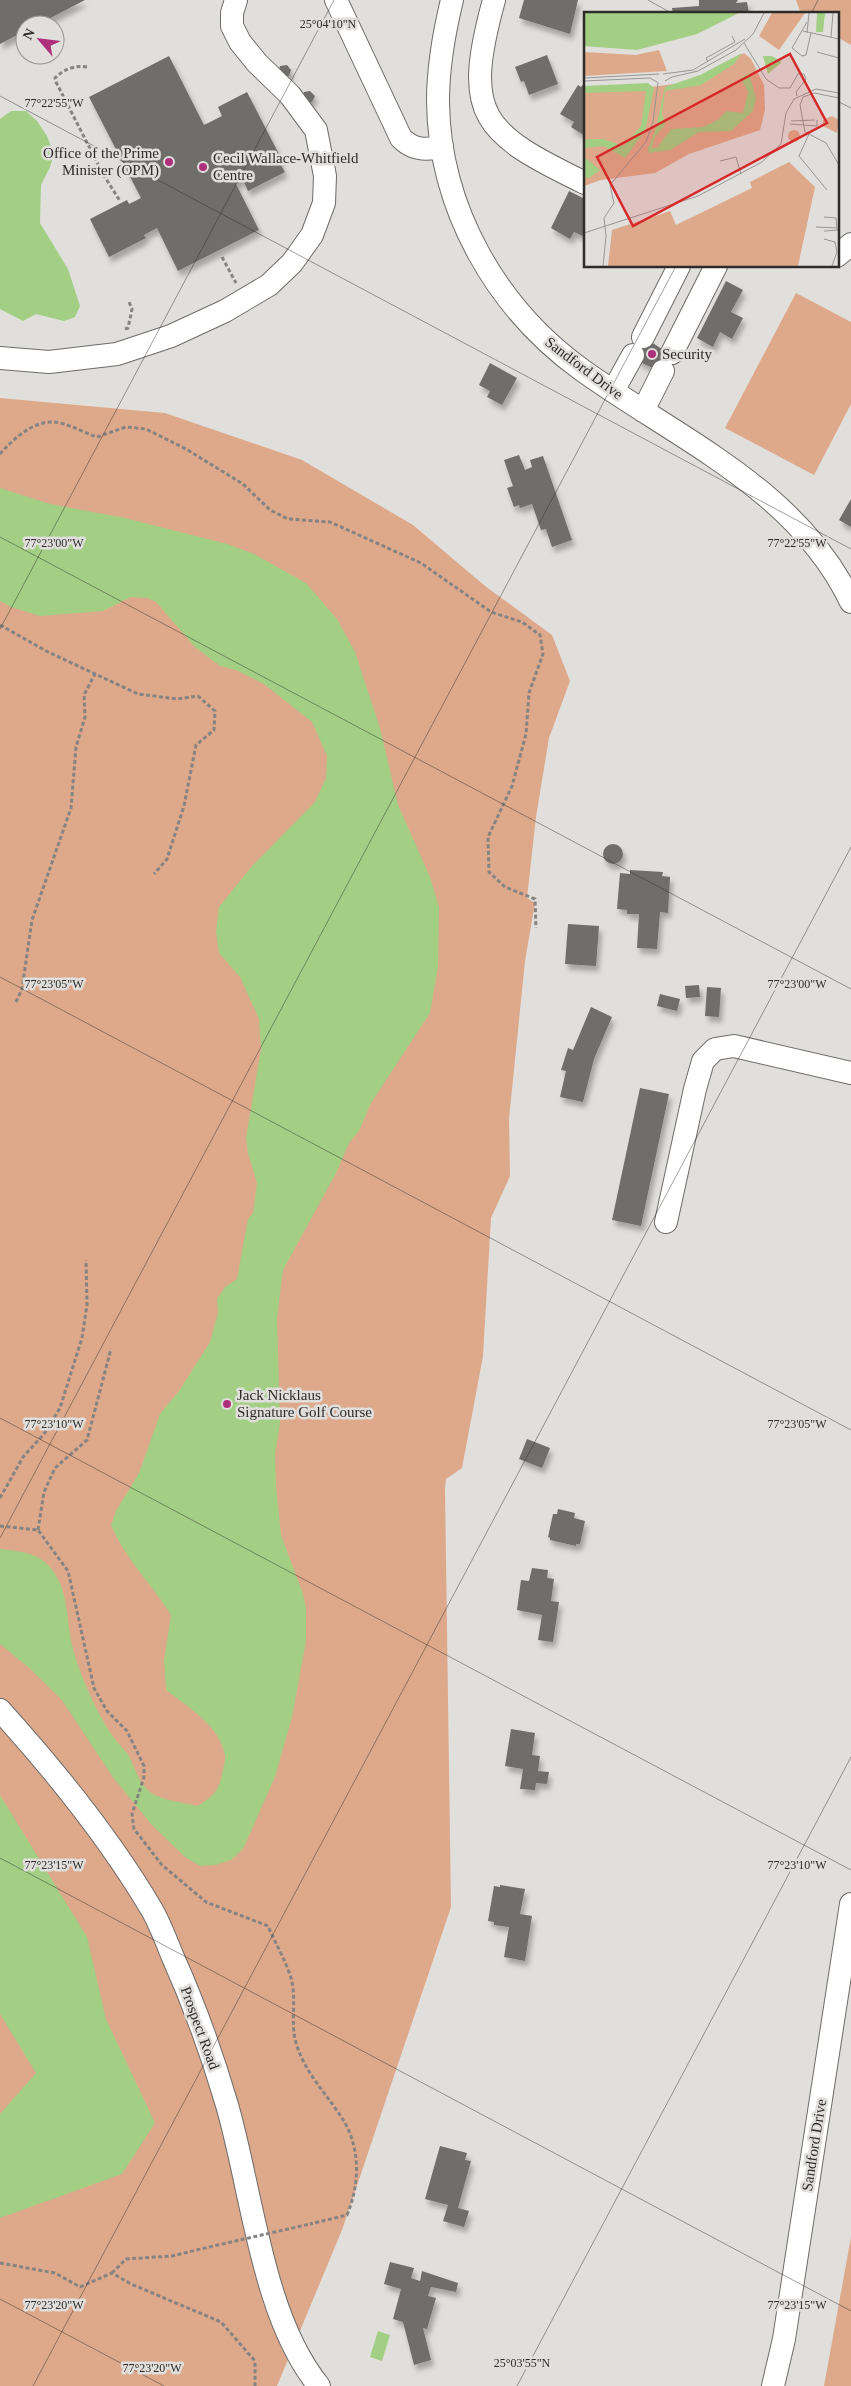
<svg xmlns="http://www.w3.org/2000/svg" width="851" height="2386" viewBox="0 0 851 2386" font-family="'Times New Roman',serif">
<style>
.green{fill:#dea88a}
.water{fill:#a2cf84}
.building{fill:#706e6b;filter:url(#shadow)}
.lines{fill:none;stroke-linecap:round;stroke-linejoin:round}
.minor-casing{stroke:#6d6c69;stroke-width:24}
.path{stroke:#868482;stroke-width:3;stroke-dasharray:4 2.5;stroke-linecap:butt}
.minor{stroke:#fff;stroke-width:22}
.path-bridge{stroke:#868482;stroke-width:3;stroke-dasharray:4 2.5;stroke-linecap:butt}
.ticks{fill:none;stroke:#2d2c2b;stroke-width:1;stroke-opacity:0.45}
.poi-dot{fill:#ae2f7c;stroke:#e1dfdc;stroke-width:2}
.labels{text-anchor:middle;stroke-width:5;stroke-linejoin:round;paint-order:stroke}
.poi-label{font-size:15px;fill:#2d2c2b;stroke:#e1dfdc;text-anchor:start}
.street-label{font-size:15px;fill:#2d2c2b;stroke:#e1dfdc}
.inset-road{fill:none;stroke:#999795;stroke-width:1}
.view{fill:#d62828;fill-opacity:0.15;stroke:#d62828;stroke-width:2.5}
.inset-edge{fill:none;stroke:#2d2c2b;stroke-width:2.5}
.ticks-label{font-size:12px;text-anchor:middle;fill:#2d2c2b;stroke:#e1dfdc;stroke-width:5;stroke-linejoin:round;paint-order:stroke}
</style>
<defs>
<filter id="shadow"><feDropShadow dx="3" dy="5.5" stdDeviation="2.5" flood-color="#0004"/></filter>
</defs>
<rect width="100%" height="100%" fill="#e1dfdc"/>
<path class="green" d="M796,0H851V45L837,37V14H801Z
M796,293L851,322V404L814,475L725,428Z
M0,398L165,413L302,460L413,525L485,586L552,635L570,681L549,738L536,817L527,898L535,903L525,961L509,1119L510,1176L491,1218L483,1356L462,1468L446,1479L445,1489L451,1907L342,2230L277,2386H0Z
M851,2237V2386H824Z"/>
<path class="water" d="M11,111H26L37,121L47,136L54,154L50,167L41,185L40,223L68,269L80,306L75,317L64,321L36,314L23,321L0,309V119Z
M0,488L50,504L125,518L227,544L254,554L306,583L337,619L355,652L380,728L398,805L430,877L439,907L438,967L430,1013L371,1103L359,1131L349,1143L336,1173L283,1270L277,1318L280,1424L275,1454L276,1486L281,1535L303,1594L306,1609V1641L292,1717L275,1777L243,1849L231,1860L215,1865L200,1866L185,1857L151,1824L112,1776L62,1700L29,1668L0,1644V1549C17,1551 37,1552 49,1566C69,1588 66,1618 72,1645C79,1673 95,1709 110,1732C115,1741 124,1748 129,1756C136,1770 139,1785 153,1794C163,1800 186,1803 197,1806C212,1798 219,1791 222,1774C223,1769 226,1761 225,1755C219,1725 189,1708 166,1690L164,1660L171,1615C152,1584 125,1559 111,1525L116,1511L139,1473L160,1414L179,1391L210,1342L218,1313L217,1299L225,1287L237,1279L248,1219L253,1213L257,1183L248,1153L246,1138L261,1049L259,1019L240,977L219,953L216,932L219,907L252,866L315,802L326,778L327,756L312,722L264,684L236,670L220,666L195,647L156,602L147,598L131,597L103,611L40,616L11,607L0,601Z
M0,1795L87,1937L106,2019L155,2123L122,2174L0,2218V2114L36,2073L0,2014Z
M378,2331L390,2335L382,2361L370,2357Z"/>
<path class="building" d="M0,0H85L37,25H25V31L0,44Z
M524,0H578L570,34L519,18Z
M699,0H738L736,3L747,2L749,14H673L672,8L699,6Z
M547,55L558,84L529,95L524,81L521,82L515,67Z
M169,56L204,125L222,116L218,107L247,92L282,160L279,162L285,172L248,191L243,180L236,184L259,230L178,271L157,228L144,235L146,238L109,257L90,219L127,200L129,204L141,198L89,97Z
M287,65L291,70L289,76L282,77L278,73L280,66Z
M585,82V136L571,127L574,122L560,114L578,85L581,87Z
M310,91L315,96L312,102L306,103L302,98L304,92Z
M569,191L585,199V237L574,232L570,239L551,228Z
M726,281L743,290L731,312L743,318L732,339L720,332L713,347L697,338Z
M651,342L673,356L653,368L640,362L631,352Z
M490,363L517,378L502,405L487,397L490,391L479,385Z
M519,455L525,470L532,467L530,460L543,456L572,540L552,547L546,529L541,530L532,504L520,508L519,505L514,507L507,488L513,486L504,460Z
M851,499V527L839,520Z
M603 854a10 10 0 1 1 20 0a10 10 0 1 1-20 0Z
M630,870L663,872L662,876L670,877L668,913L660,912L657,949L637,948L639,914H627V910L617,909L620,873L630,874Z
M568,924L599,926L596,966L565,964Z
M699,985L700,997L686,998L685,986Z
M707,987L721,988L719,1017L705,1016Z
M660,994L680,999L677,1011L657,1006Z
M591,1007L612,1017L594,1059L583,1102L560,1097L566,1071L561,1070L568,1048L573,1050Z
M640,1088L669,1094L641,1226L612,1220Z
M527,1439L550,1448L542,1468L519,1459Z
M558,1509L575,1513L574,1518L585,1521L580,1544H576V1546L550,1540V1538L548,1537L553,1514H557Z
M532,1568L548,1570L547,1578L554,1579L551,1601L559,1602L553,1642L538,1640L542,1615L517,1610L521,1580L529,1581Z
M511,1729L535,1733L532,1755L540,1756L538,1771L549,1772L547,1784L536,1783L535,1790L520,1789L523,1769L505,1766Z
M500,1885L525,1889L520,1914L532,1916L525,1961L504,1957L509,1927L494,1925V1922L488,1921L494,1886L500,1887Z
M440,2146L467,2153L465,2160L471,2161L458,2208L469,2211L464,2227L443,2221L448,2205L425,2199Z
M390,2262L414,2268L411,2278L420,2281L422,2271L458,2283L456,2292L431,2287L428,2296L436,2298L427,2329L423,2328L431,2360L414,2365L403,2322L393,2319L401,2289L384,2284Z"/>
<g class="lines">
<defs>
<path id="minor" d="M336,0L401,138C413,150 426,151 442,146
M452,0C444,33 438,66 438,101C439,208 496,308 582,370C678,439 797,489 851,602
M494,0C462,116 482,133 585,183
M837,256L851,244
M643,337L679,266
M672,353L716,266
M0,358L49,362L117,354L171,336L225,311L269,285L292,263L312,235L324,203L325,176L316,130L290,95L257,63L240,42L232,26V13L236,0
M613,391L633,355
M643,411L663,371
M666,1222L695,1089L703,1061L715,1049L734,1046L851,1073
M0,1710C56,1772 109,1837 152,1910C160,1924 166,1940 172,1955C194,2004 212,2054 227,2105C252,2191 262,2316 319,2386
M773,2386L784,2339L851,1904"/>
</defs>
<use href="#minor" class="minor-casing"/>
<path class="path" d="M87,67C75,65 64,69 55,78L56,82L103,174L120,201
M222,257L236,283
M125,329L128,328L132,309L129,302
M0,454C14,438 37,417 60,423C73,426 85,433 97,437L126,427L146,429L186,449L243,484L270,510L288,519L330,522L421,563L491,612L522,622L540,635L543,654L529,693L526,734L512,786L488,837L489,872L505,887L535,899L536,928
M0,625L48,652L138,694L177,699L198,696L215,711L214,730L196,745L184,806L167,859L154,874
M16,1002L22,989L32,920L71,808L76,747L85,717L84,695L95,674
M0,1498L23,1457L44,1434L60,1408L82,1338L87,1305L86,1260
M0,1526L38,1530L68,1571L94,1688L107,1711L127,1731L144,1766V1777L132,1814L134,1829L162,1865L206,1902L268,1926C275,1943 286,1961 291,1978C297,1999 290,2024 296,2043C305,2074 329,2096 345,2123C361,2152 359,2186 347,2215L310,2224
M38,1530L44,1492L55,1468L87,1440L111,1349
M0,2263L55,2273L80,2287L112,2273L131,2284L221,2322L255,2361V2386
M112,2273L126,2259L172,2256L209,2247"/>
<use href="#minor" class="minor"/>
<path class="path-bridge" d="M209,2247L310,2224"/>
</g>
<path class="ticks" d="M648,0L673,14M811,14L818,0M0,96L851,549M837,101L851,108M0,537L851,989M0,629L334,0M0,977L851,1430M0,1418L851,1870M0,1538L676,266M0,1858L851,2311M0,2299L164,2386M33,2386L851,847M517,2386L851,1757"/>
<g class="poi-dot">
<circle cx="169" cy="162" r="5"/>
<circle cx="203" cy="167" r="5"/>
<circle cx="652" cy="354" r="5"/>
<circle cx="227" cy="1404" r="5"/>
</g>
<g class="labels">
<g class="poi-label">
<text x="159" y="158" text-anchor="end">Office of the Prime<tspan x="159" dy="17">Minister (OPM)</tspan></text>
<text x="213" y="163">Cecil Wallace-Whitfield<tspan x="213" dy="17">Centre</tspan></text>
<text x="662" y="359">Security</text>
<text x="237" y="1400">Jack Nicklaus<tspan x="237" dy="17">Signature Golf Course</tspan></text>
</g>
<g class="street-label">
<text transform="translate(584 368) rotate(37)" y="5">Sandford Drive</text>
<text transform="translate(200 2028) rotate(70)" y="5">Prospect Road</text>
<text transform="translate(814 2145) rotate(-81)" y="5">Sandford Drive</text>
</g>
</g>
<g transform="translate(584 12)">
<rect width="255" height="255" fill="#e1dfdc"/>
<path d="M188,1H221L195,38L175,24ZM75,38L83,59L0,64V40L52,43ZM160,41L167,47L180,73L181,98L176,118L105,142L71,161L17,168L0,174V74L66,75L107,70ZM248,104L255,108L253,121L239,114V108ZM204 124a6 6 0 1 1 12 0a6 6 0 1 1-12 0ZM205,150L231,175L214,254H24L28,218L86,199L92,213L168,176L166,170Z" fill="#dea88a"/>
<path d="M0,1H155L113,22L53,38L0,34ZM233,1H241L239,20H232ZM158,41L150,52L117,73L81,79L78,102L81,113L70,126L68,136H73L87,117L119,115L135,107L142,99L159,101L164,80L157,66L165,61L172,86L169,99L147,119L115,120L86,138L65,141L64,137L72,116L81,75L116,63ZM179,44H188L198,50L184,62ZM64,71L70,76L61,119L41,146L20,134L0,136V128L7,127H19L40,134L57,114L62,79L0,81V74ZM0,145L16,158L5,166L0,165Z" fill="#a2cf84"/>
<path class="inset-road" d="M223,10L208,36L218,44L222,43L227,21M219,19L255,27M223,21L225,1M247,25L249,1M160,31L182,67L195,76H206L214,62H220L222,67L212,80L213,84M233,40L255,46M124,50L122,46L151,30L148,24M79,62L109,58L161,27M0,66L75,62M0,69L66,66L73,70M81,69L88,65L114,59L152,38L169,22L180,1M255,86L230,81L219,85L216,93L221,120L242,131L255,153M207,109L231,108M206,112L233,114V108M225,122L215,144L243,178M136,149L152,145L157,162M240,205L252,206L253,218M232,215L253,216M240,219L255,218M0,221L114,184L178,150L197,132L202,101L210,87L232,77L255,81M240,227L251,230L253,240L248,254M19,254L22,224L20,206L30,191L26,173L62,130L69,110L74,70"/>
<path class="view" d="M206,42L243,111L49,214L13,145Z"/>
<rect width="255" height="255" class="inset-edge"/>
</g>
<g class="ticks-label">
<text x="328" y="28">25°04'10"N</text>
<text x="54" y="107">77°22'55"W</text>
<text x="54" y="547">77°23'00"W</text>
<text x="797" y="547">77°22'55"W</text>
<text x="54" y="988">77°23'05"W</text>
<text x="797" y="988">77°23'00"W</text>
<text x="54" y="1428">77°23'10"W</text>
<text x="797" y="1428">77°23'05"W</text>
<text x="54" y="1869">77°23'15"W</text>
<text x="797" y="1869">77°23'10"W</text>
<text x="54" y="2309">77°23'20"W</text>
<text x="797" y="2309">77°23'15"W</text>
<text x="522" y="2367">25°03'55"N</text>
<text x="152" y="2372">77°23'20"W</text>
</g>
<g transform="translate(40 40) rotate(298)"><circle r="24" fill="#e1dfdc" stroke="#999795"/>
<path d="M0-4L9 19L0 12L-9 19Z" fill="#ae2f7c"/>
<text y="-8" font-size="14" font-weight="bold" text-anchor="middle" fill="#2d2c2b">N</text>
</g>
</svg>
